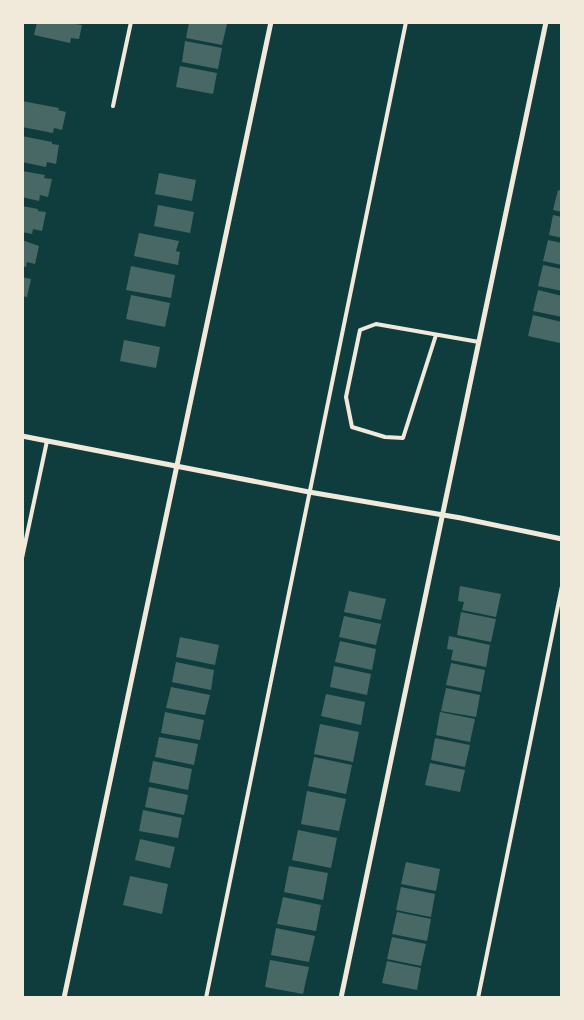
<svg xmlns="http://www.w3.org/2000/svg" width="584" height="1020" viewBox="0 0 584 1020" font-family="Roboto,sans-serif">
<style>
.building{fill:#486865}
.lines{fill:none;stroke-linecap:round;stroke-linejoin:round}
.service{stroke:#f1e9da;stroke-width:4}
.minor{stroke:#f1e9da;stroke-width:5}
</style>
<rect width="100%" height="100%" fill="#0f3d3e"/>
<path class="building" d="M37,22H75V24L82,25L79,39L71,38L70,43L34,35Z
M189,22L227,24L222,45L186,38Z
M185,41L222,48L218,69L182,62Z
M180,66L217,73L213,94L176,87Z
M22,101L59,108L58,110L66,112L62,130L54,128L53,133L22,127Z
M22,136L52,142V144L59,145L56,164L47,162L46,167L22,162Z
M22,171L45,175L44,178L52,179L48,197L40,195L39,201L22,197Z
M159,173L196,180L192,201L155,194Z
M558,190L562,191V212L553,210Z
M158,205L194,212L190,233L154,226Z
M22,206L38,209V211L46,212L42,231L33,229L32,234L22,232Z
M553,215L562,217V238L549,235Z
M139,233L179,241L176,251L180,252L178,265L134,256Z
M22,240L39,246L35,264L27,262L26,267L22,266Z
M548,240L562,243V265L543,261Z
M543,265L562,269V291L538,286Z
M131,266L175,275L171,298L126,290Z
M22,277L31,279L27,297L22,296Z
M538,290L562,296V317L533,311Z
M131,295L170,303L165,327L126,319Z
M533,315L562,322L560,343L528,336Z
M124,340L160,347L156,368L120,361Z
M460,586L501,594L496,617L462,610L464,602L458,601Z
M349,591L386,599L381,620L344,612Z
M461,612L496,619L491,642L457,635Z
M344,616L381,624L376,645L339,637Z
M449,636L490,645L486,667L451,660L453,650L447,649Z
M180,637L219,645L215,665L176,657Z
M340,641L376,649L372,670L335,662Z
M176,662L214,670L211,690L172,682Z
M451,663L485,670L481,692L446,685Z
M334,666L371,674L367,695L330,687Z
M171,687L210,695L205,715L166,708Z
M446,688L480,695L476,717L441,711Z
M326,694L365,702L361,725L321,716Z
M165,712L204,720L200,740L161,733Z
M440,712L475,719L470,742L436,735Z
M320,724L359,732L353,762L314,754Z
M159,737L198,744L194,765L155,757Z
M435,738L470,745L465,767L431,760Z
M314,757L352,765L346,794L308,786Z
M153,761L192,769L188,790L149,782Z
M430,763L465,770L460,792L425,785Z
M149,787L188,795L184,815L145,807Z
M307,791L346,799L339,831L301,824Z
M143,810L182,818L178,838L139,831Z
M298,830L337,838L331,868L292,860Z
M140,839L175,847L170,868L135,860Z
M406,862L440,869L436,891L401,884Z
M289,866L328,873L323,900L284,892Z
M130,876L168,884L162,914L123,905Z
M401,887L435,894L431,917L396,910Z
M283,897L321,905L316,931L277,924Z
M397,912L431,919L427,941L392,934Z
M276,928L315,936L309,962L271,955Z
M392,937L426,944L421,966L387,959Z
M270,960L309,967L303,994L265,987Z
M387,961L421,968L417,990L382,983Z"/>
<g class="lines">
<path class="service" d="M113,106L131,22
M436,335L403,438L385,437L352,427L346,397L360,330L376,324L479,342
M22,558L47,441
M206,998L406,22
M478,998L562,586"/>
<path class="minor" d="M22,436L309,492L461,518L562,539
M64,998L271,22
M341,998L546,22"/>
</g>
<rect width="584" height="1020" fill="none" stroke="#f1e9da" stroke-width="48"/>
</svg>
